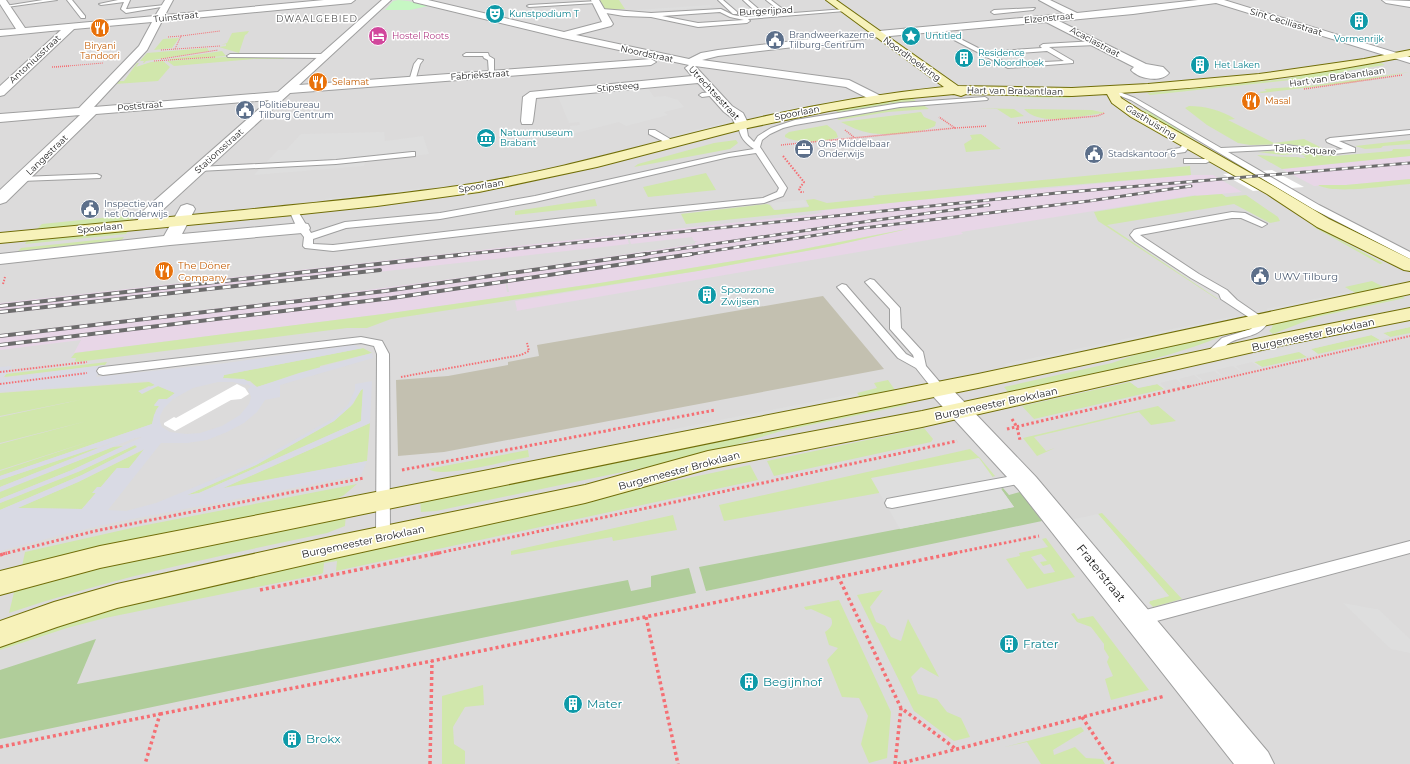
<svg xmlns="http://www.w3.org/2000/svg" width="1410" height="764" viewBox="0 0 1410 764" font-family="Montserrat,sans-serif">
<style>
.residential{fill:#dcdbdb}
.industrial{fill:#e8d6e7}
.construction{fill:#c3c0b0}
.grass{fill:#d1e7ac;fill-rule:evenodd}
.forest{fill:#b0cd9a}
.park{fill:#c6f7c3}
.parking{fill:#dedede}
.plaza{fill:#d9dae4;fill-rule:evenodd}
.pier{fill:#fff}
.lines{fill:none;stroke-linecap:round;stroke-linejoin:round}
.lane-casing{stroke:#9f9f9f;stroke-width:2}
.street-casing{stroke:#9f9f9f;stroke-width:2}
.secondary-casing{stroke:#716e09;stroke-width:2}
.path-far4{stroke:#f56f74;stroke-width:1;stroke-dasharray:1 1;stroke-linecap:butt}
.path-far3{stroke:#f56f74;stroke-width:1.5;stroke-dasharray:1 1;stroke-linecap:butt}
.path-far2{stroke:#f56f74;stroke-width:2;stroke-dasharray:1.5 1.5;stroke-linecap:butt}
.path-far1{stroke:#f56f74;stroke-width:3;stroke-dasharray:2.5 2.5;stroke-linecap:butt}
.path{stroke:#f56f74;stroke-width:3.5;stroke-dasharray:3 3;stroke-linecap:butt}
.lane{fill:#fff;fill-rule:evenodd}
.street{fill:#fff;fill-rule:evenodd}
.secondary{fill:#f7f2ba;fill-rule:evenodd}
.rail-far1-casing{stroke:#6c6c6c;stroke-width:3}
.rail-casing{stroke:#6c6c6c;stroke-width:4}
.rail-far1{stroke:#fff;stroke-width:2;stroke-dasharray:6;stroke-linecap:butt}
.rail{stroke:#fff;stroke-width:2.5;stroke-dasharray:8;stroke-linecap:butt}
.labels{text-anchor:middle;stroke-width:3;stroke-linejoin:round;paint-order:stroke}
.far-street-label{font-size:9px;fill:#1e1e1e;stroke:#fff}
.far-culture-label{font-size:9px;fill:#0d838f;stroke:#fff;text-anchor:start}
.far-neighbourhood-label{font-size:9px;letter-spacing:1px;fill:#515151;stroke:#fff}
.far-service-label{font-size:9px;fill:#4e5e75;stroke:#fff;text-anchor:start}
.far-hotel-label{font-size:9px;fill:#b23c85;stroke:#fff;text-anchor:start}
.far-food-label{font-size:9px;fill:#c56008;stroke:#fff;text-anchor:start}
.food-label{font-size:10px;fill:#c56008;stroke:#fff;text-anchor:start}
.service-label{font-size:10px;fill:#4e5e75;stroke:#fff;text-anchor:start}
.culture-label{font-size:10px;fill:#0d838f;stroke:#fff;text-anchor:start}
.street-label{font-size:10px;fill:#1e1e1e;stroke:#fff}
.near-street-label{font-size:12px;fill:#1e1e1e;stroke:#fff}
.near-culture-label{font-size:12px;fill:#0d838f;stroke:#fff;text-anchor:start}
</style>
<rect width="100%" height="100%" fill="#efeae4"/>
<path class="residential" d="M0,0H1410V764H0Z"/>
<path class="industrial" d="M1410,156V179L1346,185L1314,186L1282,169Z
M1191,175H1213L1242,192L1197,196L1195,195L961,232L963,234L516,311L517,310L515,301L698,271L833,246L906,229L788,252L600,283L391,313L74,353L81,340L0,350V334L329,295L504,272L507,292H509L505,272L695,244V242L699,241H694L692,237L631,244L628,234L815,214L824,212L818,211L909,201Z
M626,234L629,244L0,314V303Z"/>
<path class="construction" d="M823,296L884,369L444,452L398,456L396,380L448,376L508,365V362L539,356L537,345Z"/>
<path class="grass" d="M597,0H619L625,9L604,10Z
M249,31L247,34L245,35L239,53L219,47L226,46V44L221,45L227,43L232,33Z
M179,38L172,48L154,50L163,39Z
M207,48L209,51L146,61L144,63H143L144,61H140L147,53Z
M222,51L226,56L170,60V59Z
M225,57L285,58L283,59H254L174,66L167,61Z
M163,61L170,67L158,81L115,84L117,81H124L137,63H139L136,67L151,62Z
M1381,63L1385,65L1346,71L1328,76L1150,95L1147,93L1285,79L1308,74Z
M1410,72L1354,82L1262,93L1258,92L1267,91L1264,89L1309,86Z
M994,94H1065L1071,98L1018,97Z
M910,97L916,101L839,113L836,111L886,101L890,103L892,102L889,101Z
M920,103L929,109L888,112L839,120L834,117Z
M1189,106C1205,106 1221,110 1235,119L1228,120L1274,143L1304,139L1324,149L1287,144L1250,145L1238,143L1207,125L1185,108Z
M977,108L1014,109L1024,116L1011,118L997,109Z
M1024,109L1092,110L1105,113C1082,115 1042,128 1024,109Z
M1149,110L1205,144L1154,120L1138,111Z
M921,112L924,117L936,122L935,126C923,133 884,136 870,133C860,131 850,127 841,122Z
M827,125L836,132L838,137C827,143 795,143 785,137V135L789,132Z
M981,134L1001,149L966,152L964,144L972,139L970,135Z
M736,140L738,143L730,149L634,167L638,164L714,143Z
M1410,140V144L1383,146L1381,148L1365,149L1355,146Z
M1393,149H1410V156L1282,169L1257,155C1270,156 1283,157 1297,157C1300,157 1303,159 1306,158L1303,156H1306C1301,153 1296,155 1292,153L1293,154L1283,155L1258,152L1288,150L1335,156L1392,151Z
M1190,166L1191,175L1035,188L686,224L681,214L767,204L770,205L774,210L809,207L806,200L814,199L827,203L875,198L873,196Z
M706,173L716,190L648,197L643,187Z
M1410,179V184C1389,185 1335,195 1318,185H1346Z
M1222,194L1226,197L1246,195L1278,217L1280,221L1270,223L1234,204L1107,225L1218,299H1217L1098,221L1094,212L1193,196Z
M595,199L597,206L515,215V211Z
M140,214L132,219L119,222L37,229L42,224Z
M1312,226H1314L1383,263L1380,264Z
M912,228L833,246L698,271L391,319L367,328H347L77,362L75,361L76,358H71L75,353L391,313L600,283L788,252Z
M128,231L126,234L25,244L27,241Z
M124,237L121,241L18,251L21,248Z
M1372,281L1384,287L1360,296L1345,287Z
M1399,295L1405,298L1316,317L1273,334L1269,331L1272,328L1273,322Z
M1410,327V333L1390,337L1383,333Z
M1216,334L1220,337C1152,364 1079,376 1008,392L1004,387L1112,363L1149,350Z
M1372,335L1380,340L1318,354L1311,349Z
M363,348L372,353L320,366V368L257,387L250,381L223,378L224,375Z
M1299,351L1307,357L1262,367L1254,362Z
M107,362L105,365L4,377L6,374Z
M888,380L895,390L861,399L857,393L877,388L874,383Z
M149,382L155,385L151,387L149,386L139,391L158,386L175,393L167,399H159L154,405L159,406L156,410L152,424L0,476V471L94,440L0,470V444L87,421L0,443V417L84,399L0,416V393Z
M1130,382L1138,388L1158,384L1164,389L1034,419L1022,406Z
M363,389L361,421L199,493L187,495L256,465L334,421L353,404L361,390Z
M903,400L907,405L781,431L699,456L436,511L421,512L420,498Z
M1158,406L1176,421L1151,425L1139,412L1034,437L1046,451L1055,448L1037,456L1023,438Z
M370,423L367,461L221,489Z
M924,428L933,439L931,442L774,476L767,461Z
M135,445L138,447L82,475L0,510V503L80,471Z
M124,446L72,470L0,499V491L113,447Z
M98,448L0,487V480L91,449Z
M145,449L129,468H117L82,509L17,508L78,482Z
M970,449L980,458L995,476L992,477L978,458L879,491V493L724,521L719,505Z
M528,450L529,457C509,460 443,479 428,469Z
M750,465L758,480L336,571L337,561L324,563L323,573L321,574L105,618L67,628L0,650V646L57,621L602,496Z
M357,484L344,495L328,504L21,571L25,552L136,527Z
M346,513L345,526L327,533C220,556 113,577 9,613L16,584Z
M1102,513L1182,599L1153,607L1149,603L1150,601L1169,596L1098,514Z
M673,515L677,530L613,541L612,537L511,555V551Z
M1046,538L1075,577L1027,589L1006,559L1020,556L1019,553L1048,547L1042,539ZM1041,554L1047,561L1040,562L1043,566L1050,564L1055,572L1044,574L1031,557Z
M883,590L870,607L876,622L885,626L891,637L901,641L908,619L939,677L921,667L911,677L918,694L937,699L947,712L961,718L970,737L954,741L914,711L857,595Z
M839,600L891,712L887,758L869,763L861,744L868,716L859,698L842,697L827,660L838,648L829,645L825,632C830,628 834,625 831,618L811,609L806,610L804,607Z
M1074,613L1078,619L1093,616L1149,690L1111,700L1105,679L1113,676L1107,662L1109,657L1104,649V644L1091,627L1077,622L1071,614Z
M483,685L484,705L465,707L453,727L454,744L465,751V764H442V696Z
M1081,727L1084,731L1053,750L1054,755L1075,747L1086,758L1102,759L1105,764H1041L1027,742L1005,747Z"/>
<path class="forest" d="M1003,488L1009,495L1020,492L1042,521L706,591L699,567L1014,507L1001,489Z
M689,568L696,593L0,739V670L96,639L77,684L628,580L631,591L651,587V576Z"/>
<path class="park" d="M398,0L408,1L428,6L410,10H385L393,1Z"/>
<path class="parking" d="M719,0H771L785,11L735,14Z
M710,5L712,7L623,13L622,11Z
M646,85L654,97L665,96L678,100L684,107L664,112L668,115L626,126L619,122L572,134L570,126L580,125L579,122L569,123L557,94Z
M858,96L862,98L760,117L756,115Z
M734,120L738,122L676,138L671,136Z
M384,132L385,141L423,136L429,154L365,162L364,166L254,175L278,150H286L301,134Z
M425,188V191L325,203V199Z
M804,200L809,206L775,210L770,203Z
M1352,291L1360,296L1274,314L1266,309Z
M1235,316L1242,320L1010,369L1004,364Z
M1410,319V327L1383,333L1390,337L1380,340L1371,335L1311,349L1318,354L1307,357L1299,352L1254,362L1262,367H1259L1252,362L1236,366L1242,371L1241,372L1233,366L1216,370L1223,376H1221L1214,371L1196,375L1203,380L1201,381L1194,375L1179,379L1185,385H1183L1176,379L1160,383L1166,389H1164L1157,384L1138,388L1130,382Z
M857,393L861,399L652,441L649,434Z
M979,458L1014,507L900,529L871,478Z
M1098,514L1169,596L1150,601L1149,603L1153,607L1141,603L1070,520Z
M1343,603L1375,609H1378L1410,639V653L1391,649Z"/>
<path class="plaza" d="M354,345L363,348L224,375L223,378L244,379L257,387L299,373L372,353L373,358L280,385V397L265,400L257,412L244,423L227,432L207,440L187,443H161L108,510L126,511L156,503L253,463L332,419L348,405L355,390V384L372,381L370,423L223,488L367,461L361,475L117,522L69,533L0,551V510L82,475L137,447L135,445L80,471L0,503V499L72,470L142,437L135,438L0,492V487L122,439L0,480V476L152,424L154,415L159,406H154L159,399H167L175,393L158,386L142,394L138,391L155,385L149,381L0,392V367L12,366L3,378L104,365L96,377L226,363ZM218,382H233L245,385L247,384L251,387L248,389L251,397L249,404L240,415L222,426L200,433L186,434L170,432L162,427L160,422V416L164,408L173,399L193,388ZM363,389L361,421L199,493L187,495L256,465L334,421L351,406L361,390ZM144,449L129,468H117L101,487H97L92,493H96L82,509L18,508L78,482Z"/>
<path class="pier" d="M1272,170L1304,187L1253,191L1223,174Z
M237,384L245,388L249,394L241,399L231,400L175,431L164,425V423L174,417L176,418Z"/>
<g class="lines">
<defs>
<path id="lane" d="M43,0H57L7,7L5,6Z
M67,0H72L85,16V18H81Z
M118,0H130L126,9H127L165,5L167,6L126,13L121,9L124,2L101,5L99,4Z
M718,0H723L737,12V14H733Z
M743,0H748L762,12L757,13Z
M766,0H771L784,10L780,11Z
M598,1L596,3L529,7L527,6L529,5Z
M1035,8L1033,10L994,14L991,12L994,10Z
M602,9L651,13L721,9L733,15L744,17L845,9L847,10L845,11L748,19L750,21L747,23L698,27L651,17L624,16L600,12V10ZM720,12L730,17L744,20L698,23L662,16Z
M937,27L986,52L1042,48L1040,46L1043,44L1096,41L1099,43L1096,45L1049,47L1073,61V63L1008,68L935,30L934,29ZM1047,51L1064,61L1009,64L992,55Z
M466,53H488L489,56L494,59V75L489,74L488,60L484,58L483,56H464L463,55Z
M230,54H324L327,56L324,58L228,57L227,56Z
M418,59L423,60L420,64L415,81L410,82L409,81L414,64Z
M1112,89L1135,98L1221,148L1287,145L1325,151L1343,149L1327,142L1326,140L1330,138L1410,130V134L1339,141L1355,148V152H1352L1325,155L1287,149L1228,152L1319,205L1410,252V259L1313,209L1131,100L1110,92L1109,91Z
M715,92L717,93V95L702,97L699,95L702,93Z
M985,97L988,99L987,100L900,107L795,125L783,128L770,134L762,140L760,147L787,188L783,196L764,203L573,223L333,251L305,248L303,246L304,237L297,228L289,210L293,207L296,208L311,233L345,222L440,213L535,196L729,153L754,149C744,142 740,137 738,125L742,123L746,125L748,136L754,142L758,136L771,128L795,120L900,103ZM756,153L779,188L777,192L763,198L573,217L333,245L313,244V239L346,228L440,219L535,202L729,157Z
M649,130H655L677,143L673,145H670L649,134Z
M1185,142H1188L1192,144L1185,152L1171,154L1167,152L1168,150L1180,148Z
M412,152H415V156L336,164L199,171L195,169L199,167L336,160Z
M1184,159H1206L1210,161L1206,163H1184Z
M97,174L101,176L100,178L21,181L17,179L21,177Z
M1232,212L1245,213L1267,224L1262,227L1241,218H1232L1140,235L1199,274L1227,290L1237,300L1266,320L1267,324C1257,338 1245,335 1231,342C1221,347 1217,361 1205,358L1203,356L1222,338L1251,329L1256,323V322L1221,299L1219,294L1191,278L1135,241L1130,235L1134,230L1137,229Z
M870,279L874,280L900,308L901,328L923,352L926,366L943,386L945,389L943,392H935L916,368L898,358L837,287L842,284L846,285L906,354L914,358L913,355L890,329V309L865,282Z
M361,337L382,341L389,354L390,536L388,540L383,542L378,540L376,536L377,354L374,346L361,343L103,375L99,374L97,371L99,368L103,367Z
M1023,474L1028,476L1030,479L1028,482L892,508L887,507L885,503L887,499L892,498Z
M1410,541V553L1138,626L1132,624L1130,619L1132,614L1138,612Z"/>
<path id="street" d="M0,0H6L25,28L155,16L165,0H173L165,15L324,0H355L351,3L162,21L147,50L94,107L278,92L382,0H391L299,85L651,59L656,62L651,65L290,93L157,215L149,228L143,229L137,228L135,224L145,209L269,100L96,114L6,202L0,204V190L80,115L0,122V114L79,108L139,46L152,22L74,29L4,95L0,96V86L61,30L0,36V30L16,29L0,4Z
M413,0H428L564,32L602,22L591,0H599L613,24L611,26L576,35L689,59L701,53L718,50L879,31L1065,14L1039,0H1050L1077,13L1198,0H1224L1410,57V63L1216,3L1133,14L1059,21L1146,64L1163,67L1169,73C1161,83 1139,79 1131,70L1134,67L1046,22L879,37L718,56L702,60L849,80L881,96L883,99L881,102L877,103L846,87L695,66L732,106L743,113L749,125L747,128H737L732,118L724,112L698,83L536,98L533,121L532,124H522L521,121L523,97L530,92L692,76L685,68L689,65L563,38L414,2Z
M1382,0L1410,1V7L1386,3Z
M187,204L193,206L195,209L182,234L302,223L308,224L310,228L308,232L302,233L170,245L0,264V254L164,236L181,206Z
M939,382L947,384L1036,477L1268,752L1274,764H1234L1018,489L931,394L928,389L931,384Z"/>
<path id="secondary" d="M826,0H836L958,86L1072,88L1148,84L1259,74L1364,59L1410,50V56C1314,75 1216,88 1119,93L1121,98L1141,111L1277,188L1329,219L1410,259V271L1404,270L1317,227L1267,194L1131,117L1112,103L1107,94L1072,96L966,94L961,96L954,94L901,99L829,111L743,129L597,167L479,192L377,206L293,215L0,243V233C81,225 163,218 244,210C322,202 401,195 478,183C567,168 653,142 740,122C807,106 875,94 944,87Z
M1410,282V294L978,388L100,568L0,595V571L100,546L978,374Z
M1410,308V320L1284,345L922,427L708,469L585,503L335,558L117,608L57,627L0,647V621L54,602L117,584L335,536L585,485L708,451L922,411L1284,333Z"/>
</defs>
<use href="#lane" class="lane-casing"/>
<use href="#street" class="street-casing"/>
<use href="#secondary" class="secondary-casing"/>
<path class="path-far4" d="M181,36L220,31
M168,37L181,36L175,49
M161,50L220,46
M161,59L218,50
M154,61L215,57
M56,67L103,63"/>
<path class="path-far3" d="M52,67L69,66
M1304,89L1402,75
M1018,123L1097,116L1105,113
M955,128L987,126
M845,130L855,138
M781,145L955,128L939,117"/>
<path class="path-far2" d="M783,156L804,182L799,189L801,192H804
M3,284L5,277
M0,372L87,362
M401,377L521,355L529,351L527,343
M0,384L87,373
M1187,387L1410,336"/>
<path class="path-far1" d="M1012,419L1017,427L1020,440
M1007,429L1191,386
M402,470L715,410
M3,554L95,531L364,478
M434,554L957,441
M950,554L1039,536"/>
<path class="path" d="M0,555L7,553
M838,576L901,708L956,749
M260,590L439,553
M646,617L678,764
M160,714L432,661L955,553
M1082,717L1113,764
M0,747L160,714L145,764
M430,764L432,661
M895,764L901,708
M898,764L1165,696"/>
<use href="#lane" class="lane"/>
<use href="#street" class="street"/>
<use href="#secondary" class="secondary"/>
<defs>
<path id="rail-far1" d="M458,255L1057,193L1410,163
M639,255L870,221L989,205
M686,255L863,228L1089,201L1191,186"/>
<path id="rail" d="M0,306L468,254
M0,312L380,270
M0,336L385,291L646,254
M0,345L392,298L692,254"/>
</defs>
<use href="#rail-far1" class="rail-far1-casing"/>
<use href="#rail" class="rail-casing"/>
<use href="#rail-far1" class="rail-far1"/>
<use href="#rail" class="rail"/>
</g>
<defs>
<symbol id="theatre-disc" viewBox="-11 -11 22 22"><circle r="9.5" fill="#0f9aa8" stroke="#fff"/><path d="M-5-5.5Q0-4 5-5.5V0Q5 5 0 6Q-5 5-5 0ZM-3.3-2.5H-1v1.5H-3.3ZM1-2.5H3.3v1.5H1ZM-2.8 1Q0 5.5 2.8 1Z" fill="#fff"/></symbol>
<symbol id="building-disc" viewBox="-11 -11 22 22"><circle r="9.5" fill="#0f9aa8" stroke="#fff"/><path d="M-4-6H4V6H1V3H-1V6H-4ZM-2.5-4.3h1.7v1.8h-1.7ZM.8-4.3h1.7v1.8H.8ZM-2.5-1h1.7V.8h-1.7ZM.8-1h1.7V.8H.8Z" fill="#fff"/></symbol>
<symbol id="restaurant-disc" viewBox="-11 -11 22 22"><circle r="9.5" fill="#e8710a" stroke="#fff"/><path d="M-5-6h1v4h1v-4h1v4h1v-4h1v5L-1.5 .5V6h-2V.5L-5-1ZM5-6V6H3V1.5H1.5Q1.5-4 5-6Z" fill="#fff"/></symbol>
<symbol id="hotel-disc" viewBox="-11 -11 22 22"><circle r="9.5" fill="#d1479c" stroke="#fff"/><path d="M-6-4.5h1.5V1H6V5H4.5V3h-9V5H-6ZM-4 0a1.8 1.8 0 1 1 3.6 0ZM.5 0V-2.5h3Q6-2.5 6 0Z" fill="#fff"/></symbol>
<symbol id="sight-disc" viewBox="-11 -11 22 22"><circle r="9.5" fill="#0f9aa8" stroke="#fff"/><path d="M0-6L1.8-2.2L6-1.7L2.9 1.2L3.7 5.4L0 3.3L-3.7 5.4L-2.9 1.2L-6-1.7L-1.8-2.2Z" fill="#fff"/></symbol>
<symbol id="civic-disc" viewBox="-11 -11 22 22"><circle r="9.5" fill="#5c6f8a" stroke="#fff"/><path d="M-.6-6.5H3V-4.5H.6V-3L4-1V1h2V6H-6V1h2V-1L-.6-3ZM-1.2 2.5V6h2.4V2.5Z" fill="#fff"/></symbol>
<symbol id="museum-disc" viewBox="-11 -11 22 22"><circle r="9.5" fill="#0f9aa8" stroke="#fff"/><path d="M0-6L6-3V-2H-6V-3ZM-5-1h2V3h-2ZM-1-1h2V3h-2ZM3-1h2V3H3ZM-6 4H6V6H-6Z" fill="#fff"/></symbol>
<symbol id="office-disc" viewBox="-11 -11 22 22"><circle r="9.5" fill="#5c6f8a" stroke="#fff"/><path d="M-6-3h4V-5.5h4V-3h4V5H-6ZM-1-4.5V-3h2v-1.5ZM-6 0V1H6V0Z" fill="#fff"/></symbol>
</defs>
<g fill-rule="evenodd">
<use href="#theatre-disc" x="484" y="3" width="22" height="22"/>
<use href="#building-disc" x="1348" y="10" width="22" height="22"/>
<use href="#restaurant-disc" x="89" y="17" width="22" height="22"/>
<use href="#hotel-disc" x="367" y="25" width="22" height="22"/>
<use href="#sight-disc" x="900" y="25" width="22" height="22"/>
<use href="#civic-disc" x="764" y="29" width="22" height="22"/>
<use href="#building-disc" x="953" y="47" width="22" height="22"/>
<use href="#building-disc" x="1189" y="54" width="22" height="22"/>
<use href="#restaurant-disc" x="307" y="71" width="22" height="22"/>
<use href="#restaurant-disc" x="1240" y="90" width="22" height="22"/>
<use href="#civic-disc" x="234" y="99" width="22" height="22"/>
<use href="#museum-disc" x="475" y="127" width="22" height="22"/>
<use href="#office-disc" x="793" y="138" width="22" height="22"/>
<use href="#civic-disc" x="1083" y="143" width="22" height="22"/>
<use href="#civic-disc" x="79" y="198" width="22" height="22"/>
<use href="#restaurant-disc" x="153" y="260" width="22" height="22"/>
<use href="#civic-disc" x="1249" y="265" width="22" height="22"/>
<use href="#building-disc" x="696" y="284" width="22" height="22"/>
<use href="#building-disc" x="998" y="633" width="22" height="22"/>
<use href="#building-disc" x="738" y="671" width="22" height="22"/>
<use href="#building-disc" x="562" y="693" width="22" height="22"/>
<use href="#building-disc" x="281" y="728" width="22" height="22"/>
</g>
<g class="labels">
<g class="far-street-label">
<text transform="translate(766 11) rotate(-3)" y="3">Burgerijpad</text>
<text transform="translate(176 17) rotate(-6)" y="3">Tuinstraat</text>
<text transform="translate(1049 18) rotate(-5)" y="3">Elzenstraat</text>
<text transform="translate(1286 22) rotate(17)" y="3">Sint Ceciliastraat</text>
<text transform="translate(1095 42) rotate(28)" y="3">Acaciastraat</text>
<text transform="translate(647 54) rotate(12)" y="3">Noordstraat</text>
<text transform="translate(35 59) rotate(-43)" y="3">Antoniusstraat</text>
<text transform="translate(912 59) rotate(36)" y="3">Noordhoekring</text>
<text transform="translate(480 75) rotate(-4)" y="3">Fabriekstraat</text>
<text transform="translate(1337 77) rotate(-8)" y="3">Hart van Brabantlaan</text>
<text transform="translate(618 87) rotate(-5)" y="3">Stipsteeg</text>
<text transform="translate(1015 91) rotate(1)" y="3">Hart van Brabantlaan</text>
<text transform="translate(714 93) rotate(47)" y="3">Utrechtsestraat</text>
<text transform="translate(140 106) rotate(-5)" y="3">Poststraat</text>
<text transform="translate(797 113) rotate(-11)" y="3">Spoorlaan</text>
<text transform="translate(1151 122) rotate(31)" y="3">Gasthuisring</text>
<text transform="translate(1305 150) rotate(3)" y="3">Talent Square</text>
<text transform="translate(219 151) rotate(-42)" y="3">Stationsstraat</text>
<text transform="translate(47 155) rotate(-44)" y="3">Langestraat</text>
<text transform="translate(481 186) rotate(-9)" y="3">Spoorlaan</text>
<text transform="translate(100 228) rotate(-6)" y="3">Spoorlaan</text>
</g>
<g class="far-culture-label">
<text x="509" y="17">Kunstpodium T</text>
<text x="925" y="39">Untitled</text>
<text x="1359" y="42" text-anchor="middle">Vormenrijk</text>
<text x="978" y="56">Residence<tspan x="978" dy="10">De Noordhoek</tspan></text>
<text x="1214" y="68">Het Laken</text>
<text x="500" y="136">Natuurmuseum<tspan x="500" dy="10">Brabant</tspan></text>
</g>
<g class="far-neighbourhood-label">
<text x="317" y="22">DWAALGEBIED</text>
</g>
<g class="far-service-label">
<text x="789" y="38">Brandweerkazerne<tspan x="789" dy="10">Tilburg-Centrum</tspan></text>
<text x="259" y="108">Politiebureau<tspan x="259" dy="10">Tilburg Centrum</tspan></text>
<text x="818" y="147">Ons Middelbaar<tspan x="818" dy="10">Onderwijs</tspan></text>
<text x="1108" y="157">Stadskantoor 6</text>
<text x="104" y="207">Inspectie van<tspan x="104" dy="10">het Onderwijs</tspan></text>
</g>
<g class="far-hotel-label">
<text x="392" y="39">Hostel Roots</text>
</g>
<g class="far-food-label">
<text x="100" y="49" text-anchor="middle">Biryani<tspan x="100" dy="10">Tandoori</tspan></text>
<text x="332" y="85">Selamat</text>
<text x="1265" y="104">Masal</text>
</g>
<g class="food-label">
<text x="178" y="269">The Döner<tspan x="178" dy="12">Company</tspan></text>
</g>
<g class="service-label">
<text x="1274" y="280">UWV Tilburg</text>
</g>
<g class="culture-label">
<text x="721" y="293">Spoorzone<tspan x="721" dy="12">Zwijsen</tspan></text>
</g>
<g class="street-label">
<text transform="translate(1313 334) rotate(-12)" y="4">Burgemeester Brokxlaan</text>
<text transform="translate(996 403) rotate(-12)" y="4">Burgemeester Brokxlaan</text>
<text transform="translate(679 470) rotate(-15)" y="4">Burgemeester Brokxlaan</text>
<text transform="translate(363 541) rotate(-12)" y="4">Burgemeester Brokxlaan</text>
</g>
<g class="near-street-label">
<text transform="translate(1101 573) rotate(51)" y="4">Fraterstraat</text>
</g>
<g class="near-culture-label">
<text x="1023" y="648">Frater</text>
<text x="763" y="686">Begijnhof</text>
<text x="587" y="708">Mater</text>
<text x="306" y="743">Brokx</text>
</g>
</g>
</svg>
